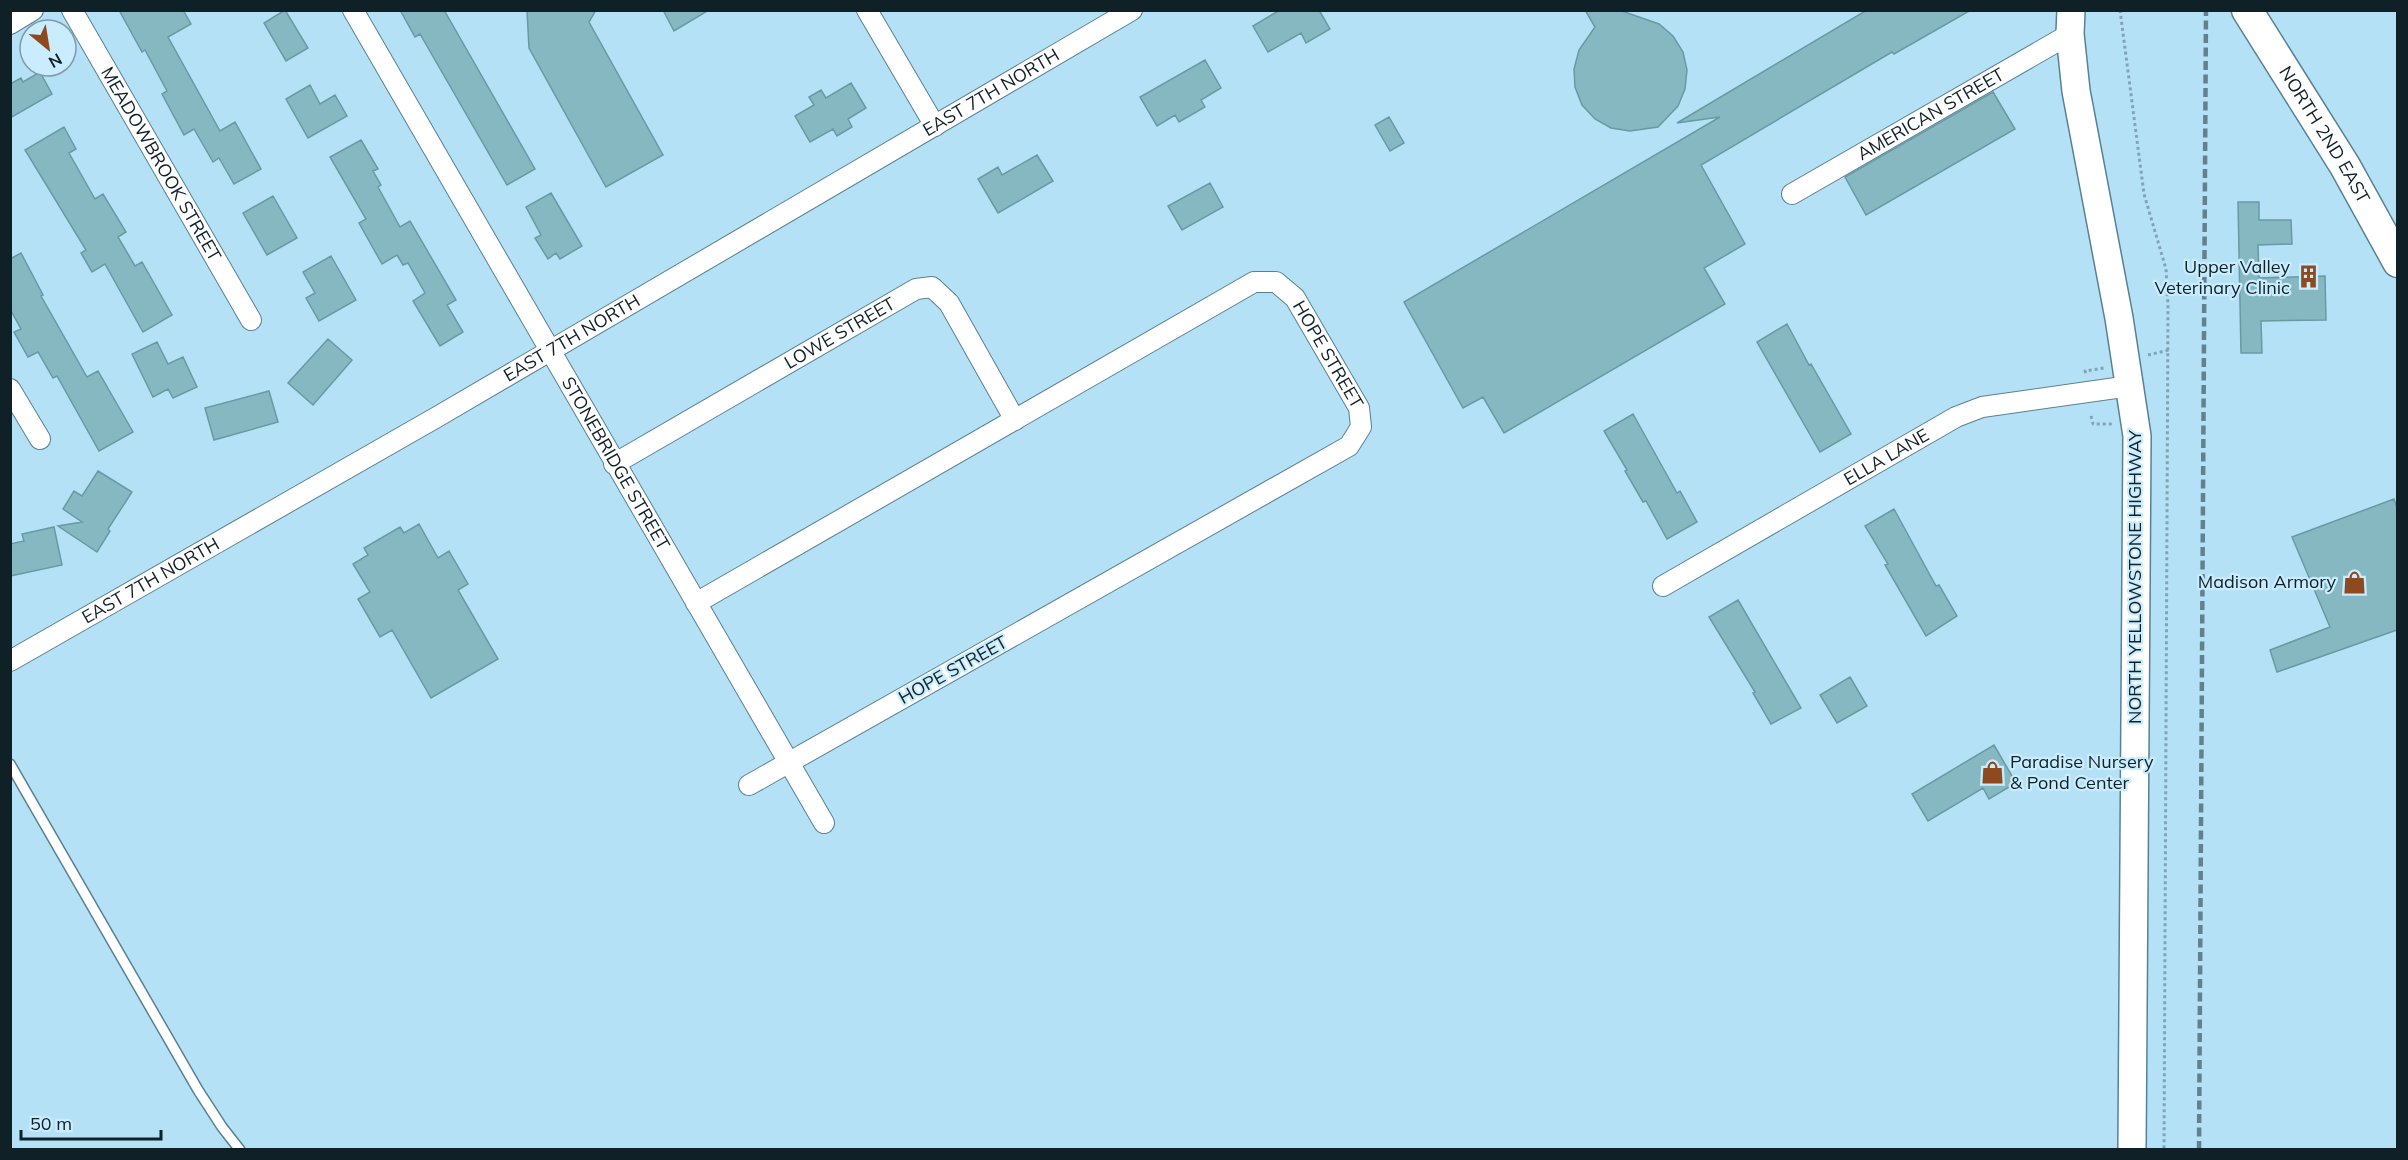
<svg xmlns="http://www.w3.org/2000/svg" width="2408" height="1160" viewBox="0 0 2408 1160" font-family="Mulish,sans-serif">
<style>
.building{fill:#86b8c1;stroke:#689aa2;stroke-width:1.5}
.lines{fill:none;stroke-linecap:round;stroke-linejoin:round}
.service-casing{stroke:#588194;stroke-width:12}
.minor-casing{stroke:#588194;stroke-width:22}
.secondary-casing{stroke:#588194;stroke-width:30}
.primary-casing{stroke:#588194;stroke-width:33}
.path{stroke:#81a4b5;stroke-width:3;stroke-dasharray:3 3;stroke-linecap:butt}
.service{stroke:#fff;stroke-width:9}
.minor{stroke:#fff;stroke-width:20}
.secondary{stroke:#fff;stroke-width:27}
.primary{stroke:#fff;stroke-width:30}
.rail{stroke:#62818f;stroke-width:4.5;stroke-dasharray:9 4.5;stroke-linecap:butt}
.labels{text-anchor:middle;stroke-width:4.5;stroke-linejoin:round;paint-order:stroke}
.street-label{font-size:18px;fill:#0f2027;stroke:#c9ecfe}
.poi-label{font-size:18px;fill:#0f2027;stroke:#c9ecfe;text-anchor:end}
</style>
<rect width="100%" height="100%" fill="#b5e1f6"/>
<path class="building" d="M119,10H183L191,24L168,37L220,131L235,122L261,169L234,184L219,158L213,162L194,129L184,135L162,94L167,91L145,50L142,52Z
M285,10L308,48L286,61L264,23Z
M400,10H444L535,169L507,185L420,34L415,37Z
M527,10H596L589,22L663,155L606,187L529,48Z
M663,10H709L674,31Z
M1280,10H1319L1330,29L1306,43L1301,33L1268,52L1253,26Z
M1585,10H1619L1659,24L1673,36L1683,52L1687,70L1685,89L1678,106L1658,127L1630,131L1611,128L1595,119L1582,105L1575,87L1574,69L1579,50L1595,27Z
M1867,10H1971L1894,54L1892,52L1701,165L1745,244L1704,268L1725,304L1504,433L1483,397L1463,408L1404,302L1720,117L1677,123Z
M1205,60L1221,88L1201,100L1205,107L1179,122L1175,115L1157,126L1140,97Z
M40,72L52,94L10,118V84L21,78L23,82Z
M851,83L866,108L848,119L852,127L837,136L833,129L810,142L795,116L814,105L809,97L821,90L826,98Z
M310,85L320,104L335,95L347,116L308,138L286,99Z
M1993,92L2015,129L1866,215L1845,177Z
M1389,117L1404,143L1390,151L1375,125Z
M64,127L76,149L69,153L95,199L103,194L126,232L118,237L135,266L142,262L172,315L143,332L105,264L92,272L81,253L86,250L25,150Z
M361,140L378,169L373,171L381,185L378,187L400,227L410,221L456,300L447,305L463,332L440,346L413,301L425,293L408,263L403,265L397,255L382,264L359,223L366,219L330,157Z
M1037,155L1053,181L998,213L978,179L998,167L1002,175Z
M1210,183L1223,207L1182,230L1168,206Z
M551,193L582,246L560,259L556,253L548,259L535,238L541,235L526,207Z
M273,196L297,238L267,255L243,213Z
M2238,202H2259V220H2291L2292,244L2258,245L2259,278L2325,276L2326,320L2261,321L2262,353H2241Z
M21,253L43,295L41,296L87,377L98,371L133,432L99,451L57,376L53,378L38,352L28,357L14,332L21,329L10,309V259Z
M331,256L356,300L319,321L306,298L315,293L303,272Z
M1787,324L1809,365L1811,364L1851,434L1820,452L1757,342Z
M328,339L352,360L313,405L288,383Z
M157,342L168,364L183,357L197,387L173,398L168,389L153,397L132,354Z
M269,391L278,422L214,440L205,408Z
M1633,414L1677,493L1680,491L1697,522L1667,539L1646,501L1643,502L1625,471L1627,470L1604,431Z
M98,471L132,492L108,529L110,531L97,552L58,526L82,522L63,509L74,491L82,496Z
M2394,499L2397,508V630L2277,672L2270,650L2330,627L2292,537Z
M1894,509L1936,586L1939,585L1957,616L1926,636L1885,565L1888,564L1865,526Z
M419,524L438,558L449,551L468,584L458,590L498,659L431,698L392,630L380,637L358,599L370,592L353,564L368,555L364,548L400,527L404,533Z
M54,527L62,565L10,576V544L24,541L22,534Z
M1738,600L1801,708L1771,724L1753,693L1755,692L1709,617Z
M1850,677L1867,706L1837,723L1820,695Z
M1994,745L2016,783L1989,799L1983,788L1928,821L1912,794Z"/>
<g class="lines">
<defs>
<path id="service" d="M10,764L198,1090L222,1127L240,1150"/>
<g id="minor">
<path id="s1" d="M72,10L251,320"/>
<path id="s2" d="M353,10L824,823"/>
<path d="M867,10L935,126"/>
<path d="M10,24L33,10"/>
<path id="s3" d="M1792,194L2070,34"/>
<path d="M10,389L40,439"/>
<path id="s4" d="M614,464L916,289L932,287L949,303L1015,420"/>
<path id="s5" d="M1663,586L1956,417L1982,407L2130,386"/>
<path id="s6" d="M696,603L1254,282H1276L1295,298L1359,408L1361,427L1349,446L749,785"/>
<path id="s7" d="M10,661L437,417L1132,10"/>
</g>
<path id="secondary" d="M2071,10L2070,34L2076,91L2119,318L2137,436L2132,1150"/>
<g id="primary">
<path id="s8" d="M2247,10L2345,166L2398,262"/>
</g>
</defs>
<use href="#service" class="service-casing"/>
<use href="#minor" class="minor-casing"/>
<use href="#secondary" class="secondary-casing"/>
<use href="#primary" class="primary-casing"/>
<path class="path" d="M2120,10L2144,194L2166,269L2168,306L2164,1150
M2148,355L2169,350
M2086,373L2085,371L2104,368
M2091,416L2093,424H2113"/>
<use href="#service" class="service"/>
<use href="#minor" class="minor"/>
<use href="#secondary" class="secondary"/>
<use href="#primary" class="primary"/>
<path class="rail" d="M2199,1150L2206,10"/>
</g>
<defs>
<symbol id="building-bare" viewBox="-9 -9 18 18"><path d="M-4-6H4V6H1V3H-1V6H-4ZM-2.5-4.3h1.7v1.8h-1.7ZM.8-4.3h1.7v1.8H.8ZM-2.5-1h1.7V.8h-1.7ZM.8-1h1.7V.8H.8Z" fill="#8e491f" stroke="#c9ecfe" stroke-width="2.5" paint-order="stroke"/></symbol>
<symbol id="shop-bare" viewBox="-9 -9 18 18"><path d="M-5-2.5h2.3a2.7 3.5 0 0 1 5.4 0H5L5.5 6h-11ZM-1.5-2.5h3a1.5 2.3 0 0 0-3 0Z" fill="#8e491f" stroke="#c9ecfe" stroke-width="2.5" paint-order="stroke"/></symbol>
</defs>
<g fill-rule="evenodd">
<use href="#building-bare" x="2292" y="260" width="33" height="33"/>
<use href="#shop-bare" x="2338" y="566" width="33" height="33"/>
<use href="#shop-bare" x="1976" y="756" width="33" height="33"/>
</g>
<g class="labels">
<g class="street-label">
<text dy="6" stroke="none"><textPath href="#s7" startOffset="1134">EAST 7TH NORTH</textPath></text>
<text dy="6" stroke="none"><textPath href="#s3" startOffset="160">AMERICAN STREET</textPath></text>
<text dy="6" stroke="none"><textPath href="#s8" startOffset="147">NORTH 2ND EAST</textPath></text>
<text dy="6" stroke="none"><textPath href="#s1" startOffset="178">MEADOWBROOK STREET</textPath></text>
<text dy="6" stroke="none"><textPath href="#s4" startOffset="261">LOWE STREET</textPath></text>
<text dy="6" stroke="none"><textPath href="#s7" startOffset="648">EAST 7TH NORTH</textPath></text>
<text dy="6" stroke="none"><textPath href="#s6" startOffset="756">HOPE STREET</textPath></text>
<text dy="6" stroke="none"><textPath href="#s5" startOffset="258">ELLA LANE</textPath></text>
<text dy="6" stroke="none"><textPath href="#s2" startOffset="524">STONEBRIDGE STREET</textPath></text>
<text transform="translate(2135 577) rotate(-90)" y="6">NORTH YELLOWSTONE HIGHWAY</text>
<text dy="6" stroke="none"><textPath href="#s7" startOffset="162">EAST 7TH NORTH</textPath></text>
<text transform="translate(953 670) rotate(-29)" y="6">HOPE STREET</text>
</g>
<g class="poi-label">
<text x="2290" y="273">Upper Valley<tspan x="2290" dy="21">Veterinary Clinic</tspan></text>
<text x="2336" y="588">Madison Armory</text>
<text x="2010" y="768" text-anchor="start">Paradise Nursery<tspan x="2010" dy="21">&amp; Pond Center</tspan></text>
</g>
</g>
<rect width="2408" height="1160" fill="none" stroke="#0f2027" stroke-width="24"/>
<g transform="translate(48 48) rotate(150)"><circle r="28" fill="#c9ecfe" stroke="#7f9aa8" stroke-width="1.5"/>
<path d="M0-4.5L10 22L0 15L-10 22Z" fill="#8e491f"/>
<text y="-9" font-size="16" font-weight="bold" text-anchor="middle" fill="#0f2027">N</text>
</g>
<path d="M21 1130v9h140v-9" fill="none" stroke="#0f2027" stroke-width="3"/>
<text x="30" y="1130" font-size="18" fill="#0f2027" stroke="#c9ecfe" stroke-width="4.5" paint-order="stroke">50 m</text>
</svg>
